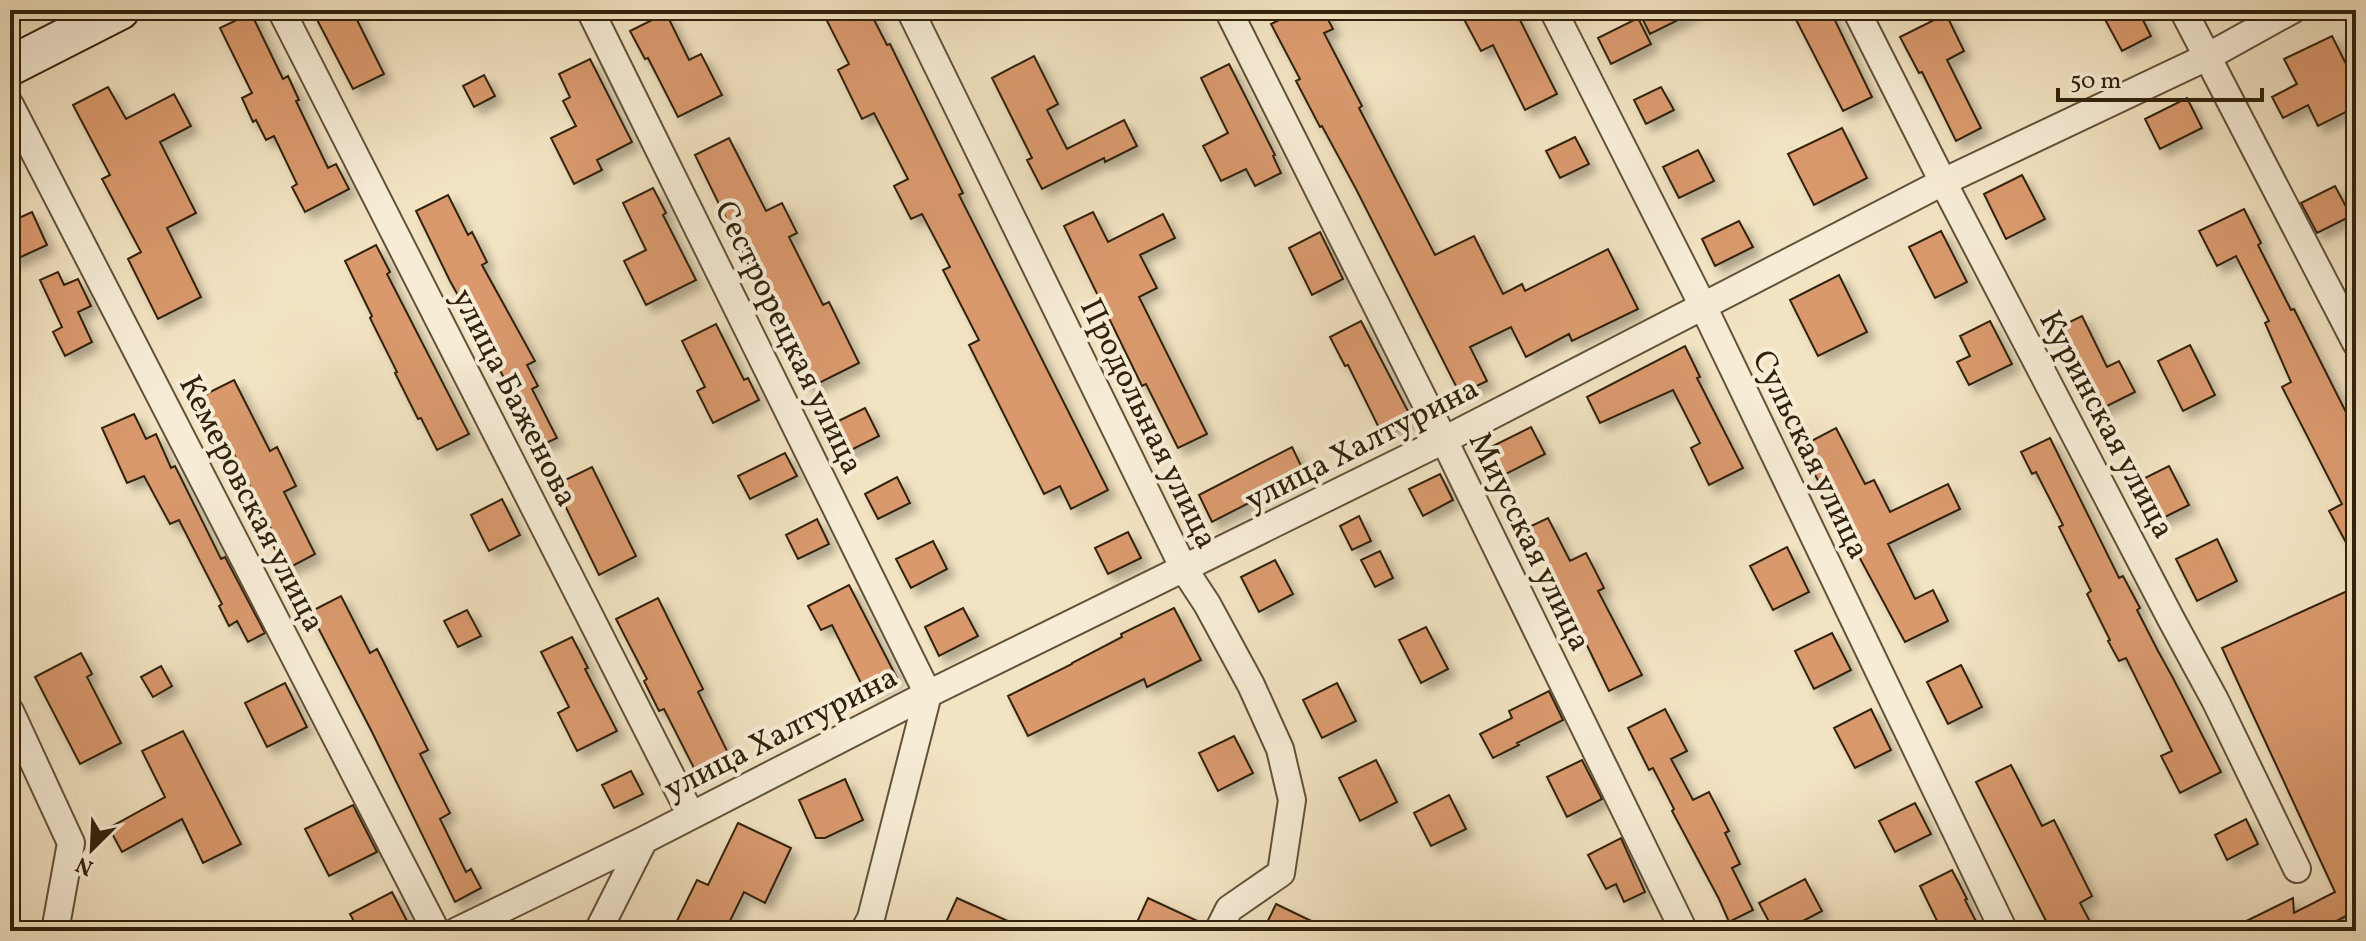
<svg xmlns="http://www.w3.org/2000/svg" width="2366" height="941" viewBox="0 0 2366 941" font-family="Vollkorn,serif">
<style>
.building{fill:#d9996d;stroke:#31220c;stroke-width:2;filter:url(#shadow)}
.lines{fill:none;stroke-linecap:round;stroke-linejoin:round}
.minor-casing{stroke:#61523a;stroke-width:30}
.secondary-casing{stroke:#31220c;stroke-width:42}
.minor{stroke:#f7edd7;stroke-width:26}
.secondary{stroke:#f7edd7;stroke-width:38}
.labels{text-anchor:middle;stroke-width:8;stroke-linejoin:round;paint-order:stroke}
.street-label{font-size:32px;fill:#31220c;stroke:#f7edd7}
</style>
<defs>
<filter id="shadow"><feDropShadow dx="7" dy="7" stdDeviation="4" flood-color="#0004"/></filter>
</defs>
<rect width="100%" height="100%" fill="#f2e3c2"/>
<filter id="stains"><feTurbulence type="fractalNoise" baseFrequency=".0025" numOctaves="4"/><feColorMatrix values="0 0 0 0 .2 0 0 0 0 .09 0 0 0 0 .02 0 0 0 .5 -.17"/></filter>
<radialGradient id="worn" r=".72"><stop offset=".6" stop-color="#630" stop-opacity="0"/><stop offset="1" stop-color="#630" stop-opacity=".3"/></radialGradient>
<path class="building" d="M312,10H352L384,74L353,89Z
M844,10H869L887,45L890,44L963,193L959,195L1108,490L1071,509L1060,486L1044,494L969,345L979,340L943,270L950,267L922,214L911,219L894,186L908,179L874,113L862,119L838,70L849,64L826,19Z
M1299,10H1323L1333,29L1324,33L1362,106L1359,108L1435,255L1474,236L1503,294L1522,284L1525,291L1608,249L1638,309L1572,341L1569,334L1526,357L1511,327L1470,347L1487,381L1460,394L1356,189L1322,126L1320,127L1296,81L1300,79L1271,24Z
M1459,10H1515L1557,94L1525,110L1493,45L1481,51Z
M1638,10H1698L1650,34Z
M1791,10H1830L1872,97L1843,111Z
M2100,10H2138L2151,36L2122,51Z
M251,13L283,79L288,76L299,100L296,101L328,168L336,164L349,189L305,212L292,187L297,184L274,136L266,140L256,120L253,122L242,98L252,93L220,28Z
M666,13L689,60L701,54L722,95L678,117L648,58L645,59L630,31Z
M1946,14L1964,51L1947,60L1981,128L1956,141L1922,72L1919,73L1900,37Z
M1638,18L1651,44L1611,64L1598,38Z
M2332,36L2356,84V107L2318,126L2308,105L2283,118L2272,97L2297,84L2284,59Z
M1034,56L1058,104L1047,110L1067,149L1124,120L1137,146L1105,162L1104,158L1042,189L1027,160L1032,158L992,78Z
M590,59L632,142L597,160L602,170L574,184L551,138L576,126L563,101L570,97L559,74Z
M1229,64L1275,155L1273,156L1281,173L1255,186L1246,169L1221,181L1203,146L1228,133L1201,78Z
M484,75L495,96L474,107L463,86Z
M108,87L126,119L174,94L191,126L160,142L196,213L167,228L201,297L158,319L128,259L141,252L102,179L110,175L73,105Z
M1661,87L1674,110L1646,124L1634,100Z
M2187,98L2202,128L2160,149L2145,119Z
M1842,128L1867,178L1814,205L1788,154Z
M1575,137L1589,164L1560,178L1546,151Z
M729,138L766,211L782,203L797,233L789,237L823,305L829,302L859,363L809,388L695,155Z
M1698,150L1714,181L1679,198L1663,167Z
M2022,175L2045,219L2006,239L1984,194Z
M2335,186L2351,216L2317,233L2301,203Z
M653,188L666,213L663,215L696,280L646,305L624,261L646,250L623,203Z
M448,195L468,235L472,232L487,262L482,265L535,361L527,365L538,386L532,389L557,438L535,448L522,422L524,421L506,382L471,314L469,315L450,281L416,211Z
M2244,209L2261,243L2258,245L2291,310L2294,309L2356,432V561L2329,511L2342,504L2282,387L2291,382L2265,323L2269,321L2236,256L2217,266L2199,231Z
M32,212L47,245L10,262V222Z
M1093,212L1108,242L1163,214L1175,238L1140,255L1157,288L1139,297L1207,434L1178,448L1146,384L1142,386L1064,226Z
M1739,221L1753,247L1715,266L1702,239Z
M1941,231L1967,282L1935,298L1909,247Z
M1320,232L1343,279L1312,295L1289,248Z
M376,245L390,272L387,274L469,434L437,450L421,418L418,419L395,373L397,372L370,318L372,316L345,261Z
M58,272L64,285L78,279L91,306L78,312L92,342L65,356L53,332L62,327L40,280Z
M1839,275L1867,332L1818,356L1790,300Z
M2082,316L2107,367L2119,361L2135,392L2101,409L2074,355L2068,358L2053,330Z
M1361,321L1412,419L1382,434L1348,365L1345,366L1330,337Z
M1990,321L2012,364L1969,385L1957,362L1970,356L1960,336Z
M716,324L744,380L748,378L759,400L713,423L697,391L705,387L682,341Z
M2190,345L2215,395L2183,411L2158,361Z
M1685,346L1700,377L1697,378L1743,468L1709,485L1691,448L1700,443L1673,390L1600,423L1587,397Z
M234,380L270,451L277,447L296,486L284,492L315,554L285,570L270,539L275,537L227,440L223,442L200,397Z
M865,408L879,436L845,453L830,425Z
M134,414L146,439L156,434L171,468L175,466L221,559L225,557L265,633L248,642L237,621L229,626L219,606L222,604L179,520L170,524L144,476L127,483L102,428Z
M1531,427L1545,454L1502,476L1489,448Z
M1836,428L1865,484L1874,480L1890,512L1948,484L1960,509L1888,544L1915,599L1933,590L1948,621L1905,642L1800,447Z
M2050,438L2119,578L2123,576L2140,608L2137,610L2158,651L2173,678L2221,772L2180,793L2161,756L2172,751L2126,658L2119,661L2108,641L2110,640L2087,594L2091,591L2059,527L2063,525L2036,472L2032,474L2021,452Z
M1292,447L1305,474L1212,522L1199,495Z
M785,453L797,476L750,499L738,476Z
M2169,466L2189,505L2157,521L2137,482Z
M592,467L636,556L599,575L555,485Z
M1440,474L1453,500L1423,516L1409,489Z
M897,477L910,503L878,519L865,494Z
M502,499L520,535L489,551L471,515Z
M1359,516L1371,541L1352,550L1340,526Z
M1548,518L1570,561L1586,553L1604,588L1598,591L1642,675L1609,691L1568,606L1527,528Z
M817,519L829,544L798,559L786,535Z
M1128,532L1141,558L1108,574L1095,548Z
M2217,539L2237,581L2197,601L2176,559Z
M933,541L947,569L911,588L896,559Z
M1787,547L1809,592L1773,610L1750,566Z
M1380,551L1393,578L1375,587L1361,560Z
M1275,560L1293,594L1259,612L1241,577Z
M849,585L897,678L866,693L832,625L821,630L808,606Z
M2356,587V931H2353L2346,916L2318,931H2226L2293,898L2294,913L2335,892L2222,648Z
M341,596L370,653L377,649L428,750L420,754L450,813L440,819L466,872L471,869L481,888L455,902L372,732L310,612Z
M658,598L703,689L698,692L730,757L697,774L664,709L659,711L644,681L647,679L616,619Z
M963,608L978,636L939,656L925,627Z
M1174,608L1201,660L1147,687L1144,679L1028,736L1008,696L1072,664V663L1122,637L1121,634Z
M467,610L481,636L458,647L444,621Z
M1426,627L1448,669L1421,683L1399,640Z
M1832,633L1851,670L1814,689L1795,651Z
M572,637L588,668L585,669L617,731L577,751L558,713L569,707L541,652Z
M81,653L92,674L87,677L121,743L80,764L35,677Z
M1961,665L1982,707L1948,724L1927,682Z
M161,666L172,686L153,697L141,677Z
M285,683L307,727L267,747L245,703Z
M1337,683L1356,721L1322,738L1303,700Z
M1549,691L1563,720L1517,743L1519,745L1493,758L1480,734L1512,718L1509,711Z
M1665,709L1687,751L1671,759L1693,800L1709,792L1729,831L1725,833L1740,864L1732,868L1753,910L1729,922L1719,899L1672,811L1674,809L1653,768L1649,770L1628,728Z
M1871,709L1891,750L1855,768L1834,728Z
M183,731L241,844L203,863L182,819L122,852L109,828L165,797L142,751Z
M1234,736L1253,773L1218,791L1199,753Z
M1376,760L1397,802L1360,821L1339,778Z
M1582,760L1602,799L1567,817L1547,777Z
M2011,765L2042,826L2054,820L2092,896L2080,903L2095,931H2051L1976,782Z
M631,771L643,794L614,808L602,785Z
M845,779L863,820L825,838H816L799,800Z
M1449,795L1466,829L1431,846L1414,813Z
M1915,803L1931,834L1895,852L1879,821Z
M353,805L377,852L329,876L305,829Z
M2246,819L2258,844L2227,860L2215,835Z
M738,823L791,848L765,903L744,892L725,931H672L697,880L708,885Z
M1621,838L1645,892L1624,902L1616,884L1606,889L1588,855Z
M1952,870L1967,899L1965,900L1981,931H1942L1920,886Z
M1805,879L1822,911L1784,931H1774L1759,903Z
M392,892L407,921L387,931H359L350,914Z
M957,898L1030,931H942Z
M1148,898L1204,924L1202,931H1133Z
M1276,904L1332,931H1263Z"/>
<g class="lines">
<defs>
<path id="minor" d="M281,10L691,815
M590,10L928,694
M910,10L1184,569L1207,604L1251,685L1280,749L1292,800L1281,873L1229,909L1218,931
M1228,10L1444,440L1684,931
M1553,10L1703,306L2004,931
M1856,10L1943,182L2171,619L2215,700L2297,869
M2183,10L2356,343
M10,105L436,931
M10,711L71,843L55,931
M457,931L644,840L928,694L1444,440L1943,182L2207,57L2292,10
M598,931L644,840
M864,931L871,918L928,694"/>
<path id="secondary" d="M10,66L120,10"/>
</defs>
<use href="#minor" class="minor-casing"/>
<use href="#secondary" class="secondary-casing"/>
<use href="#minor" class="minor"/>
<use href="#secondary" class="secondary"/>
</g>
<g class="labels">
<g class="street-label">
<text transform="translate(790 337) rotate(64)" y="11">Сестрорецкая улица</text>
<text transform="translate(516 397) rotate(63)" y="11">улица Баженова</text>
<text transform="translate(1150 423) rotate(64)" y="11">Продольная улица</text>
<text transform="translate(2108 424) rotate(62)" y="11">Куринская улица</text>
<text transform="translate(1361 443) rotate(-27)" y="11">улица Халтурина</text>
<text transform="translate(1812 454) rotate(64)" y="11">Сульская улица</text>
<text transform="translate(253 503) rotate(63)" y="11">Кемеровская улица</text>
<text transform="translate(1531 541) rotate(64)" y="11">Миусская улица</text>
<text transform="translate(780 732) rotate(-27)" y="11">улица Халтурина</text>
</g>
</g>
<rect width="2366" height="941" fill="none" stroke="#f2e3c2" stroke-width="40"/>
<rect x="12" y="12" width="2342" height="917" fill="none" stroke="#31220c" stroke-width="4"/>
<rect x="20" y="20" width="2326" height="901" fill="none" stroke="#31220c" stroke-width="2"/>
<g transform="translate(92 849) rotate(204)" stroke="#f7edd7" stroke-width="6" paint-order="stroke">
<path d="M0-6L14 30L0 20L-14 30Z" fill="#31220c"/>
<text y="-12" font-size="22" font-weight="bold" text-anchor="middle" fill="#31220c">N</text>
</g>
<path d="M2058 88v12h204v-12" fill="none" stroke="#31220c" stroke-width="4"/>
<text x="2070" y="88" font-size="24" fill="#31220c" stroke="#f7edd7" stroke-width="6" paint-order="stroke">50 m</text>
<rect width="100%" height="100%" filter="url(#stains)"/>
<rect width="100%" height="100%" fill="url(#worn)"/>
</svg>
